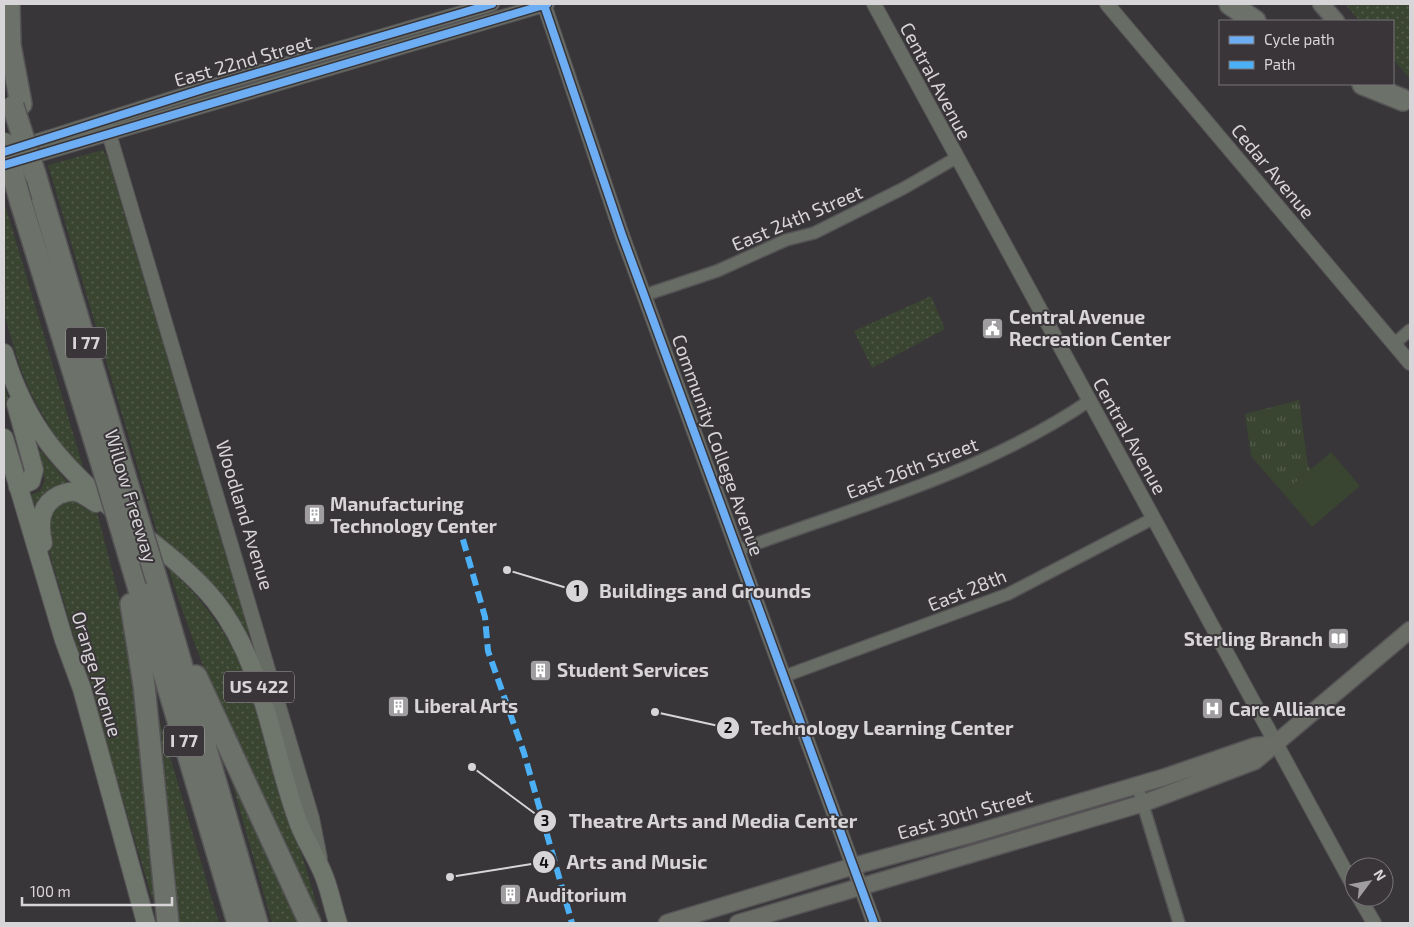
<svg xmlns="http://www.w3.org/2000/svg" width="1414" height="927" viewBox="0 0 1414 927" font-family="'Exo 2',sans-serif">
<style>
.grass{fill:url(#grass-dots)}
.park{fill:url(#park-tufts)}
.pitch{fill:#394431}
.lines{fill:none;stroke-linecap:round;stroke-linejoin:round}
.minor-casing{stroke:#555355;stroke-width:14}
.tertiary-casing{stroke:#555355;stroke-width:16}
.secondary-casing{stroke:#555355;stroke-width:19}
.primary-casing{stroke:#555355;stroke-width:20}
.motorway-casing{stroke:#555355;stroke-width:24}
.minor{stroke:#676c64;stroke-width:11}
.tertiary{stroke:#676c64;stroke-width:14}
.secondary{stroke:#696d66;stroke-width:16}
.primary{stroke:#6f766c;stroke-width:18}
.motorway{stroke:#6c7269;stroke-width:21}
.motorway-bridge-casing{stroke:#555355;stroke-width:24;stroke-linecap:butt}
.motorway-bridge{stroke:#6c7269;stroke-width:21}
.quiet{stroke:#4cb0f7;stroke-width:6;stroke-dasharray:12 6;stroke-linecap:butt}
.cycleway-casing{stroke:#393539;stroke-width:11}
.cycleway{stroke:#6dadf4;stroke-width:8}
.labels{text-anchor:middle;stroke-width:4;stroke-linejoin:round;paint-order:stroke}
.shield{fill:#393539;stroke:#a8a5a8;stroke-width:1}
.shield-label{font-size:18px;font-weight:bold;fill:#d7d5d7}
.street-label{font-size:19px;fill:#d7d5d7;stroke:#393539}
.poi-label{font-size:19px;font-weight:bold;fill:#d7d5d7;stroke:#393539;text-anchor:start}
.leader{fill:none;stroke:#d7d5d7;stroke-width:2}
.callout-dot{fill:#d7d5d7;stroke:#393539;stroke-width:2}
.mark-label{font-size:15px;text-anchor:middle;font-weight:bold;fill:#111}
.callout-label{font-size:20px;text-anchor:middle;font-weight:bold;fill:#d7d5d7;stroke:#393539;stroke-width:4;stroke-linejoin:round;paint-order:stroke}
</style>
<defs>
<pattern id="grass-dots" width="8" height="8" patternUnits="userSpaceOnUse" patternTransform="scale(1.25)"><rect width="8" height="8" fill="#394431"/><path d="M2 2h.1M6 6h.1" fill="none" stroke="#555e4e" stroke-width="1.8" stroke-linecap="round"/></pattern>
<pattern id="park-tufts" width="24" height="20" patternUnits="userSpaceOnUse" patternTransform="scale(1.25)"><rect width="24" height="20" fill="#394431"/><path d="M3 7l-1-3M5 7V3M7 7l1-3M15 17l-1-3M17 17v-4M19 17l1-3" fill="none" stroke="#555e4e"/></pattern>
</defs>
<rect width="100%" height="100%" fill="#383638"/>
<path class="grass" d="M1345,4H1410V79L1393,59V21H1360Z
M103,150L108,159L249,633L245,634L159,539L48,165Z
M4,201L86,477L51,438L54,435L31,394L20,367L4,314Z
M931,296L945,329L872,368L854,331Z
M4,384L28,466L26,474L4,401Z
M38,448L70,485L36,509L31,495L40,491L45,480L36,450Z
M71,498L96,508L127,628L158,896L152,898L50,555L46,534L54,505Z
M168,567C208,604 232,640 253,691L321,919L316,920C264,804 206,689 168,567Z
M154,702L219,923H172Z
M225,758L304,923H272Z"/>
<path class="park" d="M1299,400L1308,465L1311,469L1283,493L1251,456L1245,414Z"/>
<path class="pitch" d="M1331,452L1360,486L1312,527L1283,493Z"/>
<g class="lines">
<defs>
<path id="minor" d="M645,295L717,271L786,240L814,233L904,188L956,158
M1394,344L1410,330
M739,550C858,506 983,473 1089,401
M785,676L1008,594L1154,518
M1137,785L1179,923"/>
<path id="tertiary" d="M544,4L622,235L874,923
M874,4L1354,887
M1107,4L1410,363
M105,120L312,818L320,858
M19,147L206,88L492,4
M23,159L547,4
M1359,897L1374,923"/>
<path id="secondary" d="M1321,4L1336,21
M667,923L854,866L972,834L1165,777L1255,746L1274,744
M738,923L1144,803L1255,761L1410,630"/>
<path id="primary" d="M4,353C26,427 63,466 119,515
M16,404L34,470L31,481L18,487
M4,438L64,640L82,689L146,923
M139,532C166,553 193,574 215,601C266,666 271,750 299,824C306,842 317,858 324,876C330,891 333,908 338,923
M43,543C39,524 39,505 59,495C64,493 70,491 75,492C83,493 89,499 96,503"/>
<path id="motorway" d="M9,4L10,45L21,104
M1230,4L1255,21
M1363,84L1403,100
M35,174L129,489
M21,203L103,468
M130,559L238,923
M157,581L257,923
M131,604L144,685L168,923
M196,676L310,923"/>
</defs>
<use href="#minor" class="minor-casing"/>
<use href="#tertiary" class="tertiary-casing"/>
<use href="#secondary" class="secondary-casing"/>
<use href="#primary" class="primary-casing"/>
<use href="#motorway" class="motorway-casing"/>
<use href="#minor" class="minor"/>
<use href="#tertiary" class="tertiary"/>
<use href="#secondary" class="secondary"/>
<use href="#primary" class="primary"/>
<use href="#motorway" class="motorway"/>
<defs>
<path id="motorway-bridge" d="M13,106L35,174
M4,143L21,203
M103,468L130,559
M129,489L157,581"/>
</defs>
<use href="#motorway-bridge" class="motorway-bridge-casing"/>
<use href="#motorway-bridge" class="motorway-bridge"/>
<path class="quiet" d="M458,522L485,617L488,651L524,753L572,923"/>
<defs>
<path id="cycleway" d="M544,5L622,235L874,923
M4,152L206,88L492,4
M4,165L547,4"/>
</defs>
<use href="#cycleway" class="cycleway-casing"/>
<use href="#cycleway" class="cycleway"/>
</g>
<defs>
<symbol id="civic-square" viewBox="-11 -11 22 22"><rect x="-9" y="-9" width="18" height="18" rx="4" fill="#9f9d9f" stroke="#393539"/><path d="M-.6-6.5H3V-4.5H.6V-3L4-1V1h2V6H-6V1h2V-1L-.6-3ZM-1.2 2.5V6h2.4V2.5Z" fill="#fff"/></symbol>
<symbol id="building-square" viewBox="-11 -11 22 22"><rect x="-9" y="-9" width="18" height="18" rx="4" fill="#9f9d9f" stroke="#393539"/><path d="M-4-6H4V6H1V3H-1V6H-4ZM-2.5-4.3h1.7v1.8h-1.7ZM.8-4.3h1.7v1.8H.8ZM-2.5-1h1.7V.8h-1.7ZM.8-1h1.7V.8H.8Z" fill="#fff"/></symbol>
<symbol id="library-square" viewBox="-11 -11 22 22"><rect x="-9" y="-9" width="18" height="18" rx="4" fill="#9f9d9f" stroke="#393539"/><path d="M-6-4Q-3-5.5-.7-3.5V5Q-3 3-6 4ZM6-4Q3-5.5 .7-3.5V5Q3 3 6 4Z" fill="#fff"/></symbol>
<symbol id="hospital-square" viewBox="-11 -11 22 22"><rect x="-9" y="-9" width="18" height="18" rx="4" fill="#9f9d9f" stroke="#393539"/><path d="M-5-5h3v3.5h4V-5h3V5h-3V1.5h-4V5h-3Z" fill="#fff"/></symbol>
</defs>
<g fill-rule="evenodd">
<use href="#civic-square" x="980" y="316" width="25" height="25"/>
<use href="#building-square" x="302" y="502" width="25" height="25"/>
<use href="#library-square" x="1326" y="626" width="25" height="25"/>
<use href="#building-square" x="528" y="658" width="25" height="25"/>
<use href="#building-square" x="386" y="694" width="25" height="25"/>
<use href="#hospital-square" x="1200" y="696" width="25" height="25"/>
<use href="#building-square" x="498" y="882" width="25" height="25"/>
</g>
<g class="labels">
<g class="shield">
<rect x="66" y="327.5" width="40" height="31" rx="4"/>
<rect x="224" y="671.5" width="70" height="31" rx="4"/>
<rect x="164" y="725.5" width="40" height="31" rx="4"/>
</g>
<g class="shield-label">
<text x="86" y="349">I 77</text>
<text x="259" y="693">US 422</text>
<text x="184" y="747">I 77</text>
</g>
<g class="street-label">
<text transform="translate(243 61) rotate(-16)" y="7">East 22nd Street</text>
<text transform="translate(936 81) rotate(62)" y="7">Central Avenue</text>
<text transform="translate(1273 171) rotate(50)" y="7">Cedar Avenue</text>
<text transform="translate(797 218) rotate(-23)" y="7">East 24th Street</text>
<text transform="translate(1130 436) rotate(61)" y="7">Central Avenue</text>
<text transform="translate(718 445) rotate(70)" y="7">Community College Avenue</text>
<text transform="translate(912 468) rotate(-21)" y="7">East 26th Street</text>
<text transform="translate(131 496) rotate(73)" y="7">Willow Freeway</text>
<text transform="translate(245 515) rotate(73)" y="7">Woodland Avenue</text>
<text transform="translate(967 590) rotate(-22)" y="7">East 28th</text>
<text transform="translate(97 674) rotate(73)" y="7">Orange Avenue</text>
<text transform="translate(965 814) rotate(-16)" y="7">East 30th Street</text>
</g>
<g class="poi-label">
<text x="1009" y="324">Central Avenue<tspan x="1009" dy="22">Recreation Center</tspan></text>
<text x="330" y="511">Manufacturing<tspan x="330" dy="22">Technology Center</tspan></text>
<text x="1323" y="646" text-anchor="end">Sterling Branch</text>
<text x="557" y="677">Student Services</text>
<text x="414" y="713">Liberal Arts</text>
<text x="1229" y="716">Care Alliance</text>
<text x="526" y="902">Auditorium</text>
</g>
</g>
<path class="leader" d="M507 570L577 591M655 712L728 728M472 767L545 821M450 877L544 862"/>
<g class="callout-dot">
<circle cx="507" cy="570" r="5"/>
<circle cx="655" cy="712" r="5"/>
<circle cx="472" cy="767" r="5"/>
<circle cx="450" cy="877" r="5"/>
<circle cx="577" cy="591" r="12"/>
<circle cx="728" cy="728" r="12"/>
<circle cx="545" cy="821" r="12"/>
<circle cx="544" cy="862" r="12"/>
</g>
<g class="mark-label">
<text x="577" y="596">1</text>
<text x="728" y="733">2</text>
<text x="545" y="826">3</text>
<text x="544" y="868">4</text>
</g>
<g class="callout-label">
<text x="705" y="598">Buildings and Grounds</text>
<text x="882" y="735">Technology Learning Center</text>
<text x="713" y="828">Theatre Arts and Media Center</text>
<text x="637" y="869">Arts and Music</text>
</g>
<rect width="1414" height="927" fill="none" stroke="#d7d5d7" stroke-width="10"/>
<rect x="1219" y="20" width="175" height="65" fill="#393539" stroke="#787578"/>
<rect x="1229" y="36" width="25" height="8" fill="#6dadf4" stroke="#787578"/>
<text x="1264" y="45" font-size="15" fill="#d7d5d7">Cycle path</text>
<rect x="1229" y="61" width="25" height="8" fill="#4cb0f7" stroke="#787578"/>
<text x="1264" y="70" font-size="15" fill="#d7d5d7">Path</text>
<g transform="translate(1369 882) rotate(58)"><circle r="24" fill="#393539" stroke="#787578"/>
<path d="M0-4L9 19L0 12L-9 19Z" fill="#9f9d9f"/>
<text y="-8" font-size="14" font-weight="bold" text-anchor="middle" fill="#d7d5d7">N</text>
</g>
<path d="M22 897v8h150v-8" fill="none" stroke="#d7d5d7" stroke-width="2.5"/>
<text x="30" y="897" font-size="15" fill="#d7d5d7" stroke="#393539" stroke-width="4" paint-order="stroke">100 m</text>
</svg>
